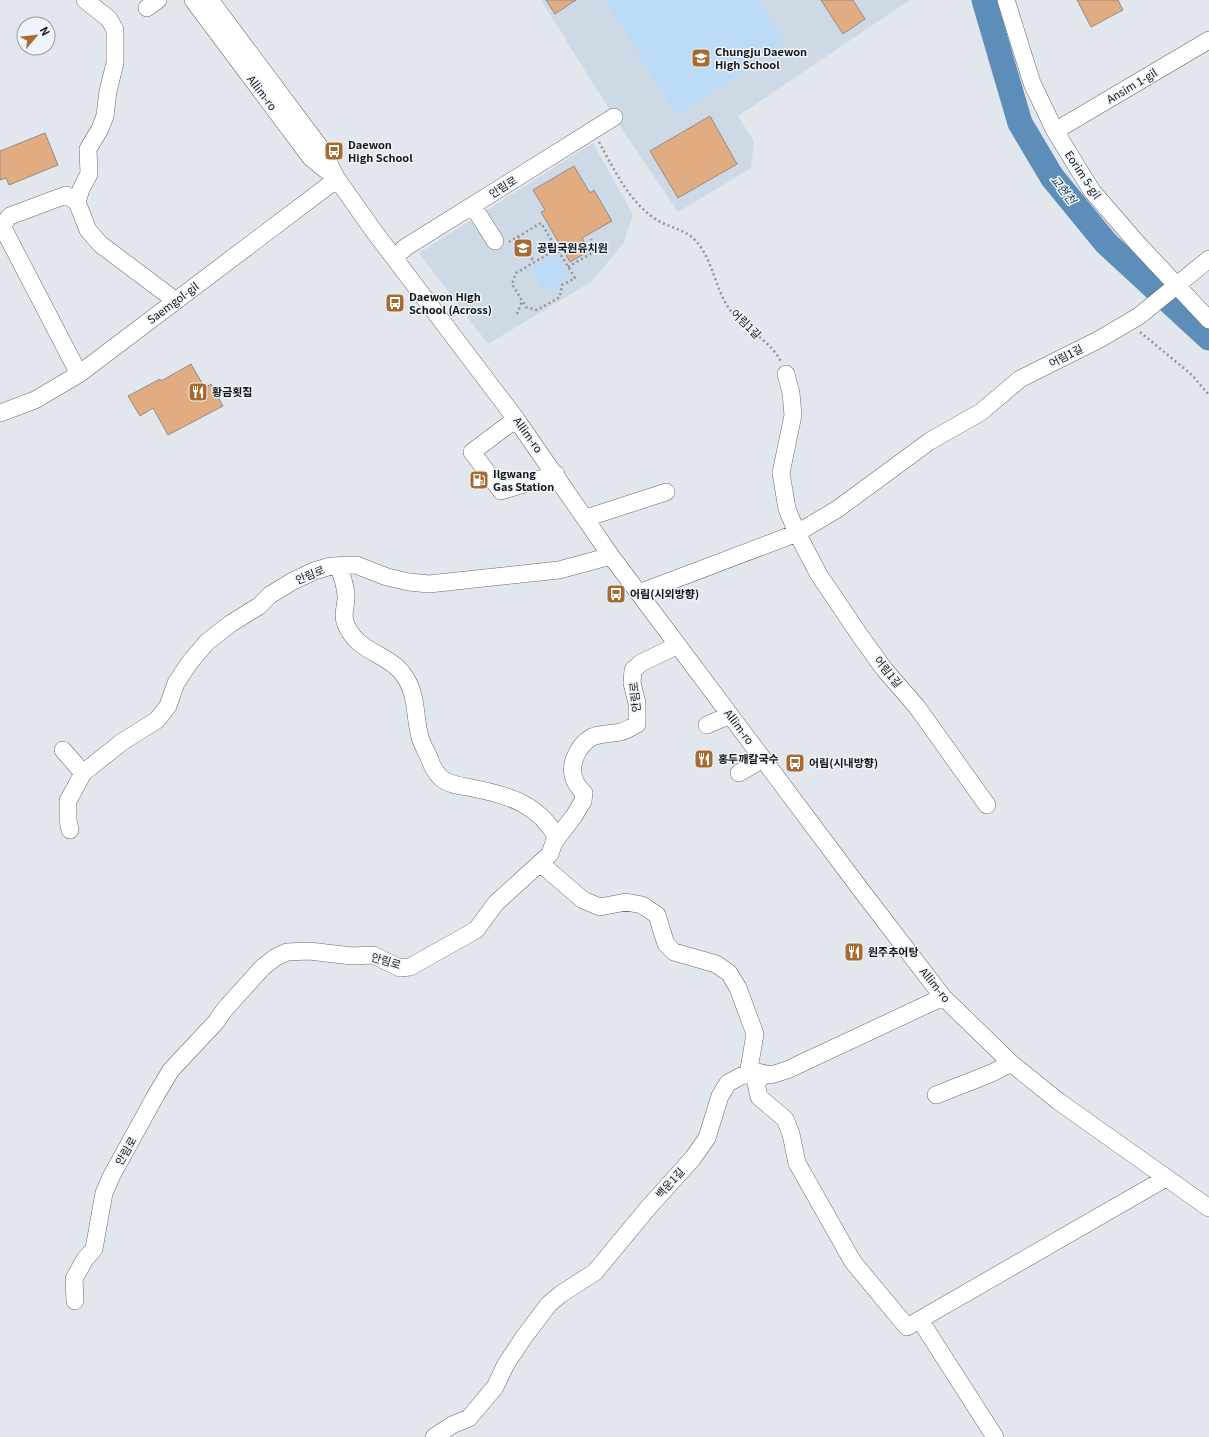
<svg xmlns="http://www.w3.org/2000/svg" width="1209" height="1437" viewBox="0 0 1209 1437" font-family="Georgia,'Noto Sans KR',serif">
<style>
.built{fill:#cddae5}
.green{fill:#bcdbf7}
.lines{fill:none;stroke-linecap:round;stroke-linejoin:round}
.river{stroke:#5d8eb9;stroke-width:25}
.building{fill:#e1ac81;stroke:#938d88}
.minor-casing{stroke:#666b71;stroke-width:18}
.path{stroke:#909499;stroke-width:2.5;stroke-dasharray:2 3;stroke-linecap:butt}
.minor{stroke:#fff;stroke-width:17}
.labels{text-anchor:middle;stroke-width:3;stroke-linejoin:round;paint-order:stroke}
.poi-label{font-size:11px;font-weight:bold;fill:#131518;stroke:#eef4fa;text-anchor:start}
.street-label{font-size:11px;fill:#131518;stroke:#eef4fa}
.water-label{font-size:12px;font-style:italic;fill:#133957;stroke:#eef4fa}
</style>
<rect width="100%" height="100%" fill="#e1e7ed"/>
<path class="built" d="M541,0H910L738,116L754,141L751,168L678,212L614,117Z
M593,143L633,215L623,244L591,282L488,344L419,253Z"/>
<path class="green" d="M605,0H758L786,44L677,115Z
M556,254L570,277L545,292L531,269Z"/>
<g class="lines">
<path class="river" d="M984,0L1020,123L1052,177L1106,243L1209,338"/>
</g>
<path class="building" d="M546,0H576L555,14Z
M821,0H853L865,19L843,34Z
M1077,0H1118L1123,10L1091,27Z
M710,116L737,164L678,198L650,151Z
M45,133L58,165L9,185L6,178L0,180V151Z
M574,166L590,193L594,190L612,221L582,238L589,251L570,262L541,212L545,210L533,190Z
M191,364L205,388L211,384L223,406L168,435L153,408L140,416L128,396L160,379L161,381Z"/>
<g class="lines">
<defs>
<path id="minor" d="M193,0L311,158L332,175
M210,0L322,150L337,179L373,230L516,419L611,556L861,890L943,997L1011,1063L1058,1101L1209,1208
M1006,0L1032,83L1055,131L1092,191L1137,243L1209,320
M147,8L158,0
M1055,131L1209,40
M77,202L81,189L89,174L88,149L100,129L105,116L108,91L115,63V30L109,19L85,0
M473,206L495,241
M394,258L406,247L614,117
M79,374L2,226L10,216L66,195L77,202L88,230L100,244L176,301
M786,374L791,393L793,415L781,473L787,509L797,533L819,575L861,637L884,669L917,707L987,805
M0,413L35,400L79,374L337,179
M516,419L472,452L501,491L556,474
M586,518L666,492
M338,566C342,575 345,585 346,595C347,604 342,612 345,622C356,653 388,653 403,674C418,694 414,716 420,737C422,745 427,752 430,760C432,766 436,773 441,778C449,785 462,786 472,788C508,795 539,804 557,838
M639,593L797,533L836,510L930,441L981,412L1020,379L1100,339L1139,316L1209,259
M707,725L730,715
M63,750L83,773
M739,773L763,759
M70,830L68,820V801L83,773L122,742L157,720L168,706L176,683L190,662L207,642L230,624L259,606L270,595L293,581L314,571L331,566L356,565L387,577L409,582L429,584L559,570L611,556
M540,863L583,900L600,907L626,902L642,905L657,915L666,944L674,952L716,964L729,973L738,988L755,1034L748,1075
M764,1074L756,1083L759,1097L785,1119L791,1134L797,1163L853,1262L907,1327L1166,1178
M936,1095L992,1073L1011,1063
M75,1301L74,1279L85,1259L94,1249L104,1193L112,1175L156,1095L171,1070L216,1022L225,1009L263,967L276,957L287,952L309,951L352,956L373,955L400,968L410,967L476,930L496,903L550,854L554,842L574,816L583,801L584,793C581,790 578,787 576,783C567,767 577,746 592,737C601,733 611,734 620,732C626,731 632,727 637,724V703L632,683L633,670L641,663L678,645
M920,1320L995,1437
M434,1437L452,1425L469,1418L495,1387L506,1364L524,1337L549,1304L561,1294L595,1272L648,1208L693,1158L707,1138L720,1096L728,1083L741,1076L757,1072L771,1075L787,1070L943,997"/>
</defs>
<use href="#minor" class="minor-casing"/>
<path class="path" d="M599,142C614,169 628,200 654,218C671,230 688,227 702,249C715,269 717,296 734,315C748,331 771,341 781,362
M518,237L534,262
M509,242L541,223L575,278L562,285L560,297L537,310L526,307L512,284L516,273L557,249
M568,267L597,250L591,239
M517,314L522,301
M1140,332L1192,375L1209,395"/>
<use href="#minor" class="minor"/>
</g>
<defs>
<symbol id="school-square" viewBox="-11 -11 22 22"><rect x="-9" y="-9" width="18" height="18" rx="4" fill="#a96a31" stroke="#eef4fa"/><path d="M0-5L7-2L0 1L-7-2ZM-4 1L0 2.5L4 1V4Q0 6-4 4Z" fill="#fff"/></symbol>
<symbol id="bus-square" viewBox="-11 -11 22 22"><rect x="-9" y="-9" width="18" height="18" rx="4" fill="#a96a31" stroke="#eef4fa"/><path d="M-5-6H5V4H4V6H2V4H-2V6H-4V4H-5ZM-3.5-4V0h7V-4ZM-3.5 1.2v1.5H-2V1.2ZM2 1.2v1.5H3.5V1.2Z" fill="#fff"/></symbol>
<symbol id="restaurant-square" viewBox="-11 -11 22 22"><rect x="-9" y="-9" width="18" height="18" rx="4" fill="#a96a31" stroke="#eef4fa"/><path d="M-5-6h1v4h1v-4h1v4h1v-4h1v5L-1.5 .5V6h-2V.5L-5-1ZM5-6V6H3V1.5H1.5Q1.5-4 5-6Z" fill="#fff"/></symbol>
<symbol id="fuel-square" viewBox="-11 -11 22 22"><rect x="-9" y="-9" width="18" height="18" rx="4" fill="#a96a31" stroke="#eef4fa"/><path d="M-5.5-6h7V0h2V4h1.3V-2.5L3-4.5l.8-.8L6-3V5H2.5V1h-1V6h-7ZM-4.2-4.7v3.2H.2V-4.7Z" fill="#fff"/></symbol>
</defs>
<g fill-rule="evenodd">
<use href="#school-square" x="690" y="47" width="22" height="22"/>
<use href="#bus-square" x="323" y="140" width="22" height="22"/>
<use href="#school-square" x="512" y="237" width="22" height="22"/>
<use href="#bus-square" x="384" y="292" width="22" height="22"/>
<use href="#restaurant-square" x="187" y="381" width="22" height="22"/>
<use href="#fuel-square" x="468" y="469" width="22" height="22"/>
<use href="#bus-square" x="605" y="583" width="22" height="22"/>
<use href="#restaurant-square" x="693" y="748" width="22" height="22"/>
<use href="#bus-square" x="784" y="752" width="22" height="22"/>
<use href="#restaurant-square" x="843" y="941" width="22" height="22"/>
</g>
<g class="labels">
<g class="poi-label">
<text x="715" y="56">Chungju Daewon<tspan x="715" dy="13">High School</tspan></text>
<text x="348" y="149">Daewon<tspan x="348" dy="13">High School</tspan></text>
<text x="537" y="252">공립국원유치원</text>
<text x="409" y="301">Daewon High<tspan x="409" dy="13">School (Across)</tspan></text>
<text x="212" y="396">황금횟집</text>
<text x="493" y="478">Ilgwang<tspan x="493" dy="13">Gas Station</tspan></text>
<text x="630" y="598">어림(시외방향)</text>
<text x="718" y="763">홍두깨칼국수</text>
<text x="809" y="767">어림(시내방향)</text>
<text x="868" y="956">원주추어탕</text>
</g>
<g class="street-label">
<text transform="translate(1132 86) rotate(-31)" y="4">Ansim 1-gil</text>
<text transform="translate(262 93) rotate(53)" y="4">Allim-ro</text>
<text transform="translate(1083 175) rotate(56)" y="4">Eorim 5-gil</text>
<text transform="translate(503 187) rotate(-32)" y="4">안림로</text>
<text transform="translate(173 303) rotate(-37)" y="4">Saemgol-gil</text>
<text transform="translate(746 324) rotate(44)" y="4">어림1길</text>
<text transform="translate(1066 356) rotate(-27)" y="4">어림1길</text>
<text transform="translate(528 435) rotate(54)" y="4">Allim-ro</text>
<text transform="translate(310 575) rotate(-22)" y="4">안림로</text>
<text transform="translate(888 672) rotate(51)" y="4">어림1길</text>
<text transform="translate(635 697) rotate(-96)" y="4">안림로</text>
<text transform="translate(739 727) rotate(53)" y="4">Allim-ro</text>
<text transform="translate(386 961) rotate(17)" y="4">안림로</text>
<text transform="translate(935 985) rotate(51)" y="4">Allim-ro</text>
<text transform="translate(126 1151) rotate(-60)" y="4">안림로</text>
<text transform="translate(670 1183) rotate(-48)" y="4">백운1길</text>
</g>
<g class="water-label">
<text transform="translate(1063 190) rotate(52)" y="4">교현천</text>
</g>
</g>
<g transform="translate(36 36) rotate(62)"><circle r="19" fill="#eef4fa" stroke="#969ba0"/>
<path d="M0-3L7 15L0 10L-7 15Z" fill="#a96a31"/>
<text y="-6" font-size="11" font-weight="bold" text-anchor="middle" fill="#131518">N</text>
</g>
</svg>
